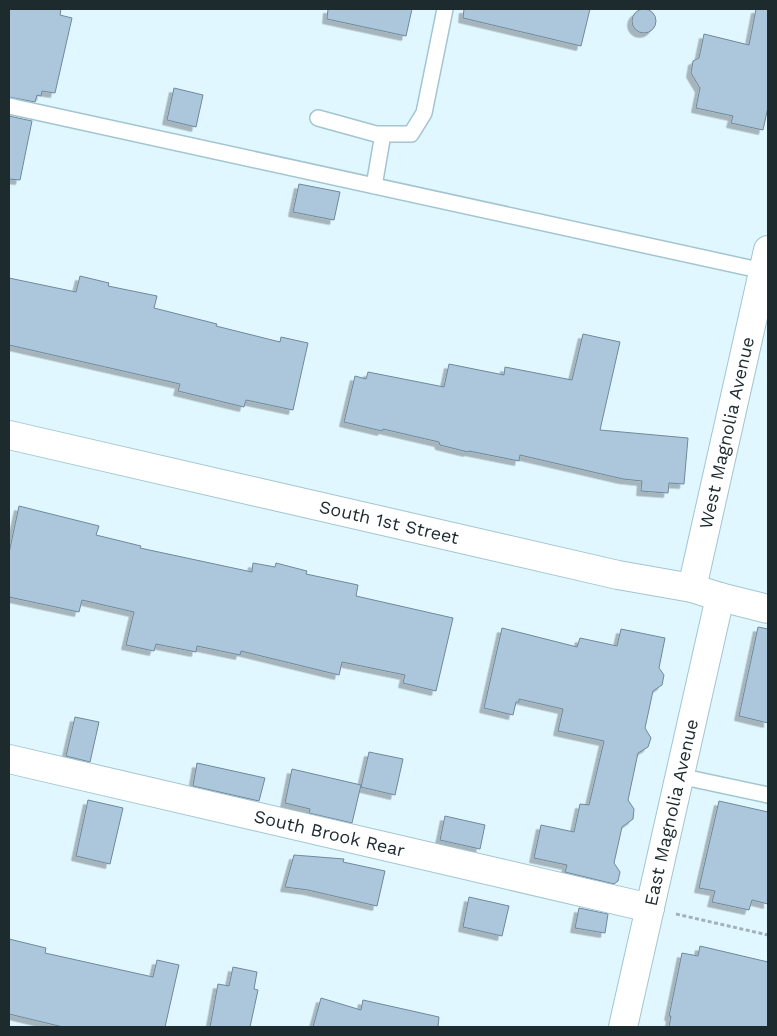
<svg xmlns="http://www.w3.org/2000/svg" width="777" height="1036" viewBox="0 0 777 1036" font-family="'Work Sans',sans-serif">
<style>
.building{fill:#acc7dc;stroke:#6f889c;filter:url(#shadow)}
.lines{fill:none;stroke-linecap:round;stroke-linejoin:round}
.service-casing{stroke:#a2c5d1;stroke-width:18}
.minor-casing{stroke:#a2c5d1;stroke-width:30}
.tertiary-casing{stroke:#a2c5d1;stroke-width:30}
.path{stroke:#a0b3ba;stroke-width:3;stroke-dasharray:4 2.5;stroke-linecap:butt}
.service{stroke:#fff;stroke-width:15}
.minor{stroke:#fff;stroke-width:28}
.tertiary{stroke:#fff;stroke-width:28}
.labels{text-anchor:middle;stroke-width:4;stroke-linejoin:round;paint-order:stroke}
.street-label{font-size:18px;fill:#1d2b2f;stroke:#e1f7ff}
</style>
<defs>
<filter id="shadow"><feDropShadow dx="-4.5" dy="4.5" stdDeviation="0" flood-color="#0004"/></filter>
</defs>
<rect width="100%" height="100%" fill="#e1f7ff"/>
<path class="building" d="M632 21a12 12 0 1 1 24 0a12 12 0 1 1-24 0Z
M9,9H61L60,15L72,18L55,93L42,91L41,96L37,95L35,102L9,97Z
M328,9H412L406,36L327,19Z
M464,9H590L581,46L463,18Z
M756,9H768V107L763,130L731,123L733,116L696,108L700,88L691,73L693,61L699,58L704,34L749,45Z
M174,88L203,95L196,127L167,120Z
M9,116L32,121L20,180L9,179Z
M299,184L340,192L334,220L293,212Z
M80,276L109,283L108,286L157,296L154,308L217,324L216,326L280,342L281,337L308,343L293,410L246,400L244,407L178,391L180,384L9,345V278L76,292Z
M583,334L620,342L600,430L688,438L684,484L669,483L668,493L641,491L642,481L623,479L520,455L519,461L469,451L468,452L440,445L439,442L383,429L382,431L344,422L355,376L366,379L368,372L444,387L449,364L504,375L505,367L572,380Z
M19,506L99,526L96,535L141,546L140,548L252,572L253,563L275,567L276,563L307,571L306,574L358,585L356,596L453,618L436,691L403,683L405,675L342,662L339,675L241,651L240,655L197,646L196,652L156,644L154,651L126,645L134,612L82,600L79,612L9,597V553Z
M758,627L768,629V723L739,716Z
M502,628L577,647L580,638L617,646L621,629L665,638L659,668L664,675L662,685L653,691L645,728L651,738L648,747L638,753L628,800L634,809L633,819L622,827L614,863L620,872L618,881L614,884L565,872L567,865L534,858L541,825L574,832L580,804L589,805L604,741L558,731L563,709L519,699V702H516L513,715L484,708Z
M75,717L99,722L90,762L66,756Z
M369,752L403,759L395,795L361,787Z
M197,763L265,778L259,801L193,786Z
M292,769L361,785L352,823L309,813L310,809L285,803Z
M88,800L123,808L110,864L76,856Z
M719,801L768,812V904L752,900L749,910L712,902L715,891L699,888Z
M445,816L485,825L480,849L440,840Z
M294,855L344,859L343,862L385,871L377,906L308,890L285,887Z
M469,897L509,906L502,936L463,927Z
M579,908L608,914L605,933L575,928Z
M9,939L46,948L45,953L153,977L157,960L179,965L165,1027H63L9,1014Z
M700,946L768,962V1027H669L671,1016H669L682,953L698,956Z
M233,967L257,972L254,989L258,990L250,1027H210L218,984L229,986Z
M321,998L361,1010L363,1000L439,1017L438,1027H313Z"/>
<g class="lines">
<defs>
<path id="service" d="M9,106L768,272
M318,118L376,134H411L424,113L445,9
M374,186L383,134
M679,776L768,795"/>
<g id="minor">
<path id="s1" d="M9,759L650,908"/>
<path id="s2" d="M623,1027L720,597"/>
</g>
<g id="tertiary">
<path id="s3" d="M9,435L618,575L692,588L720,597L768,609"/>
<path id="s4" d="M692,588L768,250"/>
</g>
</defs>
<use href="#service" class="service-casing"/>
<use href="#minor" class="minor-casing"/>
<use href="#tertiary" class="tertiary-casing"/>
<path class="path" d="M676,914L768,935"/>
<use href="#service" class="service"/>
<use href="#minor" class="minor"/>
<use href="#tertiary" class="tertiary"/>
</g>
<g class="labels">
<g class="street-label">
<text dy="6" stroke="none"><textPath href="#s4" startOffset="159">West Magnolia Avenue</textPath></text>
<text dy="6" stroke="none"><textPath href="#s3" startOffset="390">South 1st Street</textPath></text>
<text dy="6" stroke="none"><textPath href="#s2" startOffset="220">East Magnolia Avenue</textPath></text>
<text dy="6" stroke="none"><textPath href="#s1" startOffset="329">South Brook Rear</textPath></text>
</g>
</g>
<rect width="777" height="1036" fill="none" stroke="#1d2b2f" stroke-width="20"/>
</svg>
